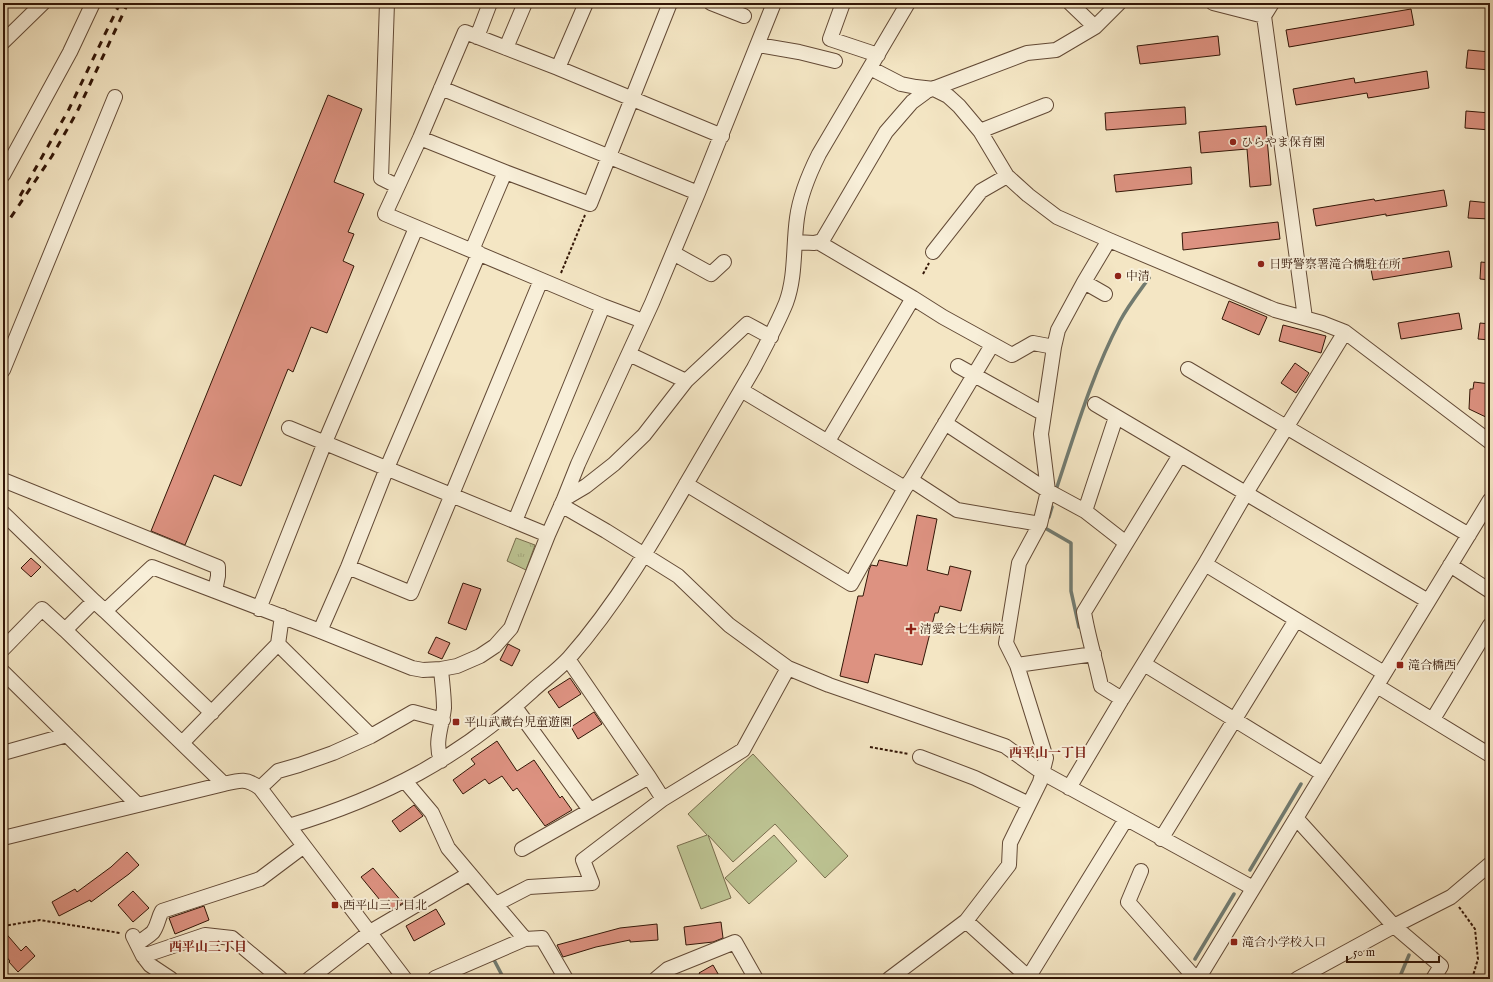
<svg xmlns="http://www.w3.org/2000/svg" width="1493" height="982" viewBox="0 0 1493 982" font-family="'IM FELL English','Noto Serif JP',serif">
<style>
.park{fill:url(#park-tufts);stroke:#786d4d}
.pitch{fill:#bdc493;stroke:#786d4d}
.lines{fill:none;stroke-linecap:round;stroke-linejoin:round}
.stream{stroke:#727b70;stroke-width:3.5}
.building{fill:#dd9281;stroke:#331607}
.minor-casing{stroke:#634a36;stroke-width:16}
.path{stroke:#331607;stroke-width:2;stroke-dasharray:3 2;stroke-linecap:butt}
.minor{stroke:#f8efd9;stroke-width:14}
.rail{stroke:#331607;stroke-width:3;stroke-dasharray:7 7;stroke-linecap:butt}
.poi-dot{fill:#8f2418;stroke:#f8efd9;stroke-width:1.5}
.labels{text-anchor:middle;stroke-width:4;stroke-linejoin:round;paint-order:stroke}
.poi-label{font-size:12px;fill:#331607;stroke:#f8efd9;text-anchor:start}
.neighbourhood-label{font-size:13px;font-weight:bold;fill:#7a1f14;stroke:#f8efd9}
</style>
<defs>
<pattern id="park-tufts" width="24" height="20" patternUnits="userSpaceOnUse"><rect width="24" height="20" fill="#bdc493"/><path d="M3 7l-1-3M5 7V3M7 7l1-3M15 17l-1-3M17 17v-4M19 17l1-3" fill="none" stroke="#a3a87d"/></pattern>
</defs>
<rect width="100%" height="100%" fill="#f4e6c4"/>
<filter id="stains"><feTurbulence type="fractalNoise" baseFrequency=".005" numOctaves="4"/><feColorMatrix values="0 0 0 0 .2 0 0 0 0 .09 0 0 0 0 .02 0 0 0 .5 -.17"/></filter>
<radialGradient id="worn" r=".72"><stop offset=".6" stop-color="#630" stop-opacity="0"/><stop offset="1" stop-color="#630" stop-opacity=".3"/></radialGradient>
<path class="park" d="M516,538L535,545L526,570L507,561Z"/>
<path class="pitch" d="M753,754L848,856L825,878L775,824L733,862L708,835L731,898L701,909L677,846L707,835L688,814Z
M774,835L797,861L749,904L725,878Z"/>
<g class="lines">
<path class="stream" d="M1056,490C1075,433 1092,374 1120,321C1128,306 1139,292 1149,278
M1049,517L1052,507
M1046,525L1045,528L1071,543V591L1079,627
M1250,870L1301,784
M491,959L493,958L504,979
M1195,959L1234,894
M1397,979L1401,974L1409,955"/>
</g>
<path class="building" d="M1411,9L1414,25L1289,47L1286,30Z
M1218,36L1220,55L1140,64L1137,46Z
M1468,50L1490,52V70L1466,68Z
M1427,71L1429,88L1368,98L1367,93L1296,105L1293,89L1354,78L1355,83Z
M328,95L362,109L334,182L364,194L348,232L354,234L343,261L354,266L327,333L311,327L293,372L288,369L241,486L214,475L185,545L151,531Z
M1185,107L1186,124L1106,130L1105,113Z
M1466,111L1490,113V130L1465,128Z
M1266,126L1271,185L1250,187L1247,149L1201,153L1199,132Z
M1191,167L1192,184L1116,192L1114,175Z
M1444,190L1447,206L1386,216V214L1316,226L1313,209L1374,199L1375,201Z
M1470,201L1490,203V219L1468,218Z
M1278,222L1280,239L1183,250L1182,233Z
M1449,251L1452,267L1373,280L1370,264Z
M1481,262L1490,263V280L1480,279Z
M1229,301L1267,317L1259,335L1222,319Z
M1459,313L1462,329L1401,339L1398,323Z
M1480,323L1490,324V340L1478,339Z
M1283,325L1326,336L1321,353L1279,341Z
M1295,363L1309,373L1296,393L1281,383Z
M1474,382L1490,384V419L1469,409L1470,389H1473Z
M917,515L937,519L927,570L948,575L950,566L971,571L961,611L940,606L938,613H935L922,665L875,654L868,683L840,676L858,596H863L869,570L871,565L877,566L879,560L907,566Z
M31,558L41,567L31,577L21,568Z
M463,583L481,589L466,630L448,623Z
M436,637L450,643L442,659L428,653Z
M508,644L520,650L512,666L500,660Z
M570,678L581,694L559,708L548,692Z
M594,712L602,724L578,739L571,727Z
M497,741L517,771L534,760L560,798L562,796L572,810L545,826L517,788L513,791L502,776L489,784L485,779L463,794L453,780L475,764L471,759Z
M414,805L423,816L400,832L392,821Z
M127,852L139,865L129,874L91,902L90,900L59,916L52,902L75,889L77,892L111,867Z
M373,868L403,903L389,911L361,877Z
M133,891L149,908L133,922L118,905Z
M204,906L209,920L175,934L169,918Z
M436,909L445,924L414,941L406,926Z
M721,922L723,938L713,942L686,945L684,927Z
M657,924L658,940L630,942V940L596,947L563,957L557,945L620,928Z
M3,930L21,951L26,946L35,956L18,972L9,962L10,961L3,953Z
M713,965L721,979H702L699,973Z"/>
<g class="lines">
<defs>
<path id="minor" d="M387,3L381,178L397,186
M711,3L744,16
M843,3L830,39L878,55
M1070,3L1095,27
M1213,3L1264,16
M1272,3L1264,16L1305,318
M477,37L490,3
M3,42L43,3
M758,45L799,52L835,61
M506,48L525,3
M558,68L586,3
M870,68L901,84L916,87L934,89L948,96L959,106L980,131L1007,176L1028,195L1057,217L1109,240L1275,310L1322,323L1345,332L1490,442
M441,88L698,193
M980,131L1046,105
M420,138L505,172L590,204L670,3
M3,175L70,52L93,3
M795,242L814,243L822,241L886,132L912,102L927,91L1027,53L1056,50L1095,27L1119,3
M818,242L913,298L943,317L1012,355L1033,343L1054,347
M472,250L505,172
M933,252L981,191L1007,176
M673,253L711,274L724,262
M1084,282L1105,294
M643,321L603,306L385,214L420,138L465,32L558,68L722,136
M629,354L686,381
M958,366L1044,414
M1188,369L1469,535
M3,370L115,97
M741,390L905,488
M1095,404C1206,470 1317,535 1428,601
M945,423L1048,491L1085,511L1126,543
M289,428L548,535
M828,441L913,298
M3,480L218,567V576L215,591
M911,480L957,510L1040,524
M686,484L851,584L905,488L911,480L992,345
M564,499L586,486L614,464L644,435L686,381L747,324L771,337
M561,505L606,531L678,576L729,625L788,668L829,685L1005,746L1043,773L1253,888
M1085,511L1116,417
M3,513L94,601
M515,521L603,306
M1205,564L1384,673
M1450,565L1490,591
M348,567L411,593L541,280
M259,609L325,442L416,228
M105,611L212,713
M282,616L278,644L371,736
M65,630L224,784
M320,631L348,567L387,468L479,253
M3,649L42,609L65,630L94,601L105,611L152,567L320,631L412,668L423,670L441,669L457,666L480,656L495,646L511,628L548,535L564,499L578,464L652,303L698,193L774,3
M568,659L649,777L663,799
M1144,664L1323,774
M1017,665L1094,654
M441,669C442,682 444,695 444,708C442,727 434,741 441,761
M3,672L138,805
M1377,686L1490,755
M1122,699L1205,564L1246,493L1345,332
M515,707L590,810
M1433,719L1490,625
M182,743L278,644
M3,753L67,735
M920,757L975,778L1029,804
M405,781L432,813L448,848L525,939L542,938L566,979
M260,788L278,771L299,765L333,753L371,736L413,712L443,720
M1069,788L1122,699L1101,686C1096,661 1088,637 1084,612L1180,455
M1296,818L1394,926L1441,966L1433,979
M289,826C385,797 458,759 532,691C544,680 558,670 569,658C621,599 660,529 699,462C717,431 736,399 754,368C765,347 777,325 786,303C796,276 793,246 797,218C800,195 809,174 819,154L908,3
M3,838L224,784C240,780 246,778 260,788L405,979
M1161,839L1296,620
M522,849L649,777
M1141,871L1128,902L1196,979
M496,904L529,887L592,883L583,860L663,799L743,750L788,668
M966,921L1030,979
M133,936L143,956L205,935L232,938L281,979
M137,944C142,940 149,936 153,932C158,925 158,918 162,911L260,879L304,846
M143,956L150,965L171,979
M435,978L525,939
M1028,978L1126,819
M309,979L370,932L469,874
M656,979L668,969L735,942L756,979
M889,979L966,921L1009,865L1010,843L1040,782L1046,758L1017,665L1006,643L1019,563L1040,524L1048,491L1041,434L1054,347L1058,330L1084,282L1109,240
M1198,979L1490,500
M1297,979L1394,926L1451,897L1490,864"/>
</defs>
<use href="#minor" class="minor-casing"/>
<path class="path" d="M561,273L585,215
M923,274L929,263
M870,747L909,754
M1459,907L1475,929L1478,959L1472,979
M3,926L40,920L120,933
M1488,979L1490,974"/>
<use href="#minor" class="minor"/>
<path class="rail" d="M20,196L69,109L120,3
M3,229L52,156L77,112L128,3"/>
</g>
<g class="poi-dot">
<circle cx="1233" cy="142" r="4"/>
<circle cx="1261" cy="264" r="4"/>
<circle cx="1118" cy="276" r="4"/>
<path d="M909 623h4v4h4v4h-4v4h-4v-4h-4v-4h4z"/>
<rect x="1396" y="661" width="8" height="8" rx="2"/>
<rect x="452" y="718" width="8" height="8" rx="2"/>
<rect x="331" y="901" width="8" height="8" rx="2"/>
<rect x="1230" y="938" width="8" height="8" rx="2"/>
</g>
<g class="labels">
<g class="poi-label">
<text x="1241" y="146">ひらやま保育園</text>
<text x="1269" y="268">日野警察署滝合橋駐在所</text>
<text x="1126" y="280">中清</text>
<text x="920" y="633">清愛会七生病院</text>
<text x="1408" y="669">滝合橋西</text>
<text x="464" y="726">平山武蔵台児童遊園</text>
<text x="343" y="909">西平山三丁目北</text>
<text x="1242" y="946">滝合小学校入口</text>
</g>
<g class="neighbourhood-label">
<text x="1048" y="757">西平山一丁目</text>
<text x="208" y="951">西平山三丁目</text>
</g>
</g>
<rect width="1493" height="982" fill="none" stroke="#f4e6c4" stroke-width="16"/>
<rect x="4" y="4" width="1485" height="974" fill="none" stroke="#331607" stroke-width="2"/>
<rect x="8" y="8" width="1477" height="966" fill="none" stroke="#331607"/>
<path d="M1347 956v6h92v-6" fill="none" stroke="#331607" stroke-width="2"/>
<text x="1353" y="956" font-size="12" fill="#331607" stroke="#f8efd9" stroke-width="3" paint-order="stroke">50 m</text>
<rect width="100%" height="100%" filter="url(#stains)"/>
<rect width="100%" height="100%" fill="url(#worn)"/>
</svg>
